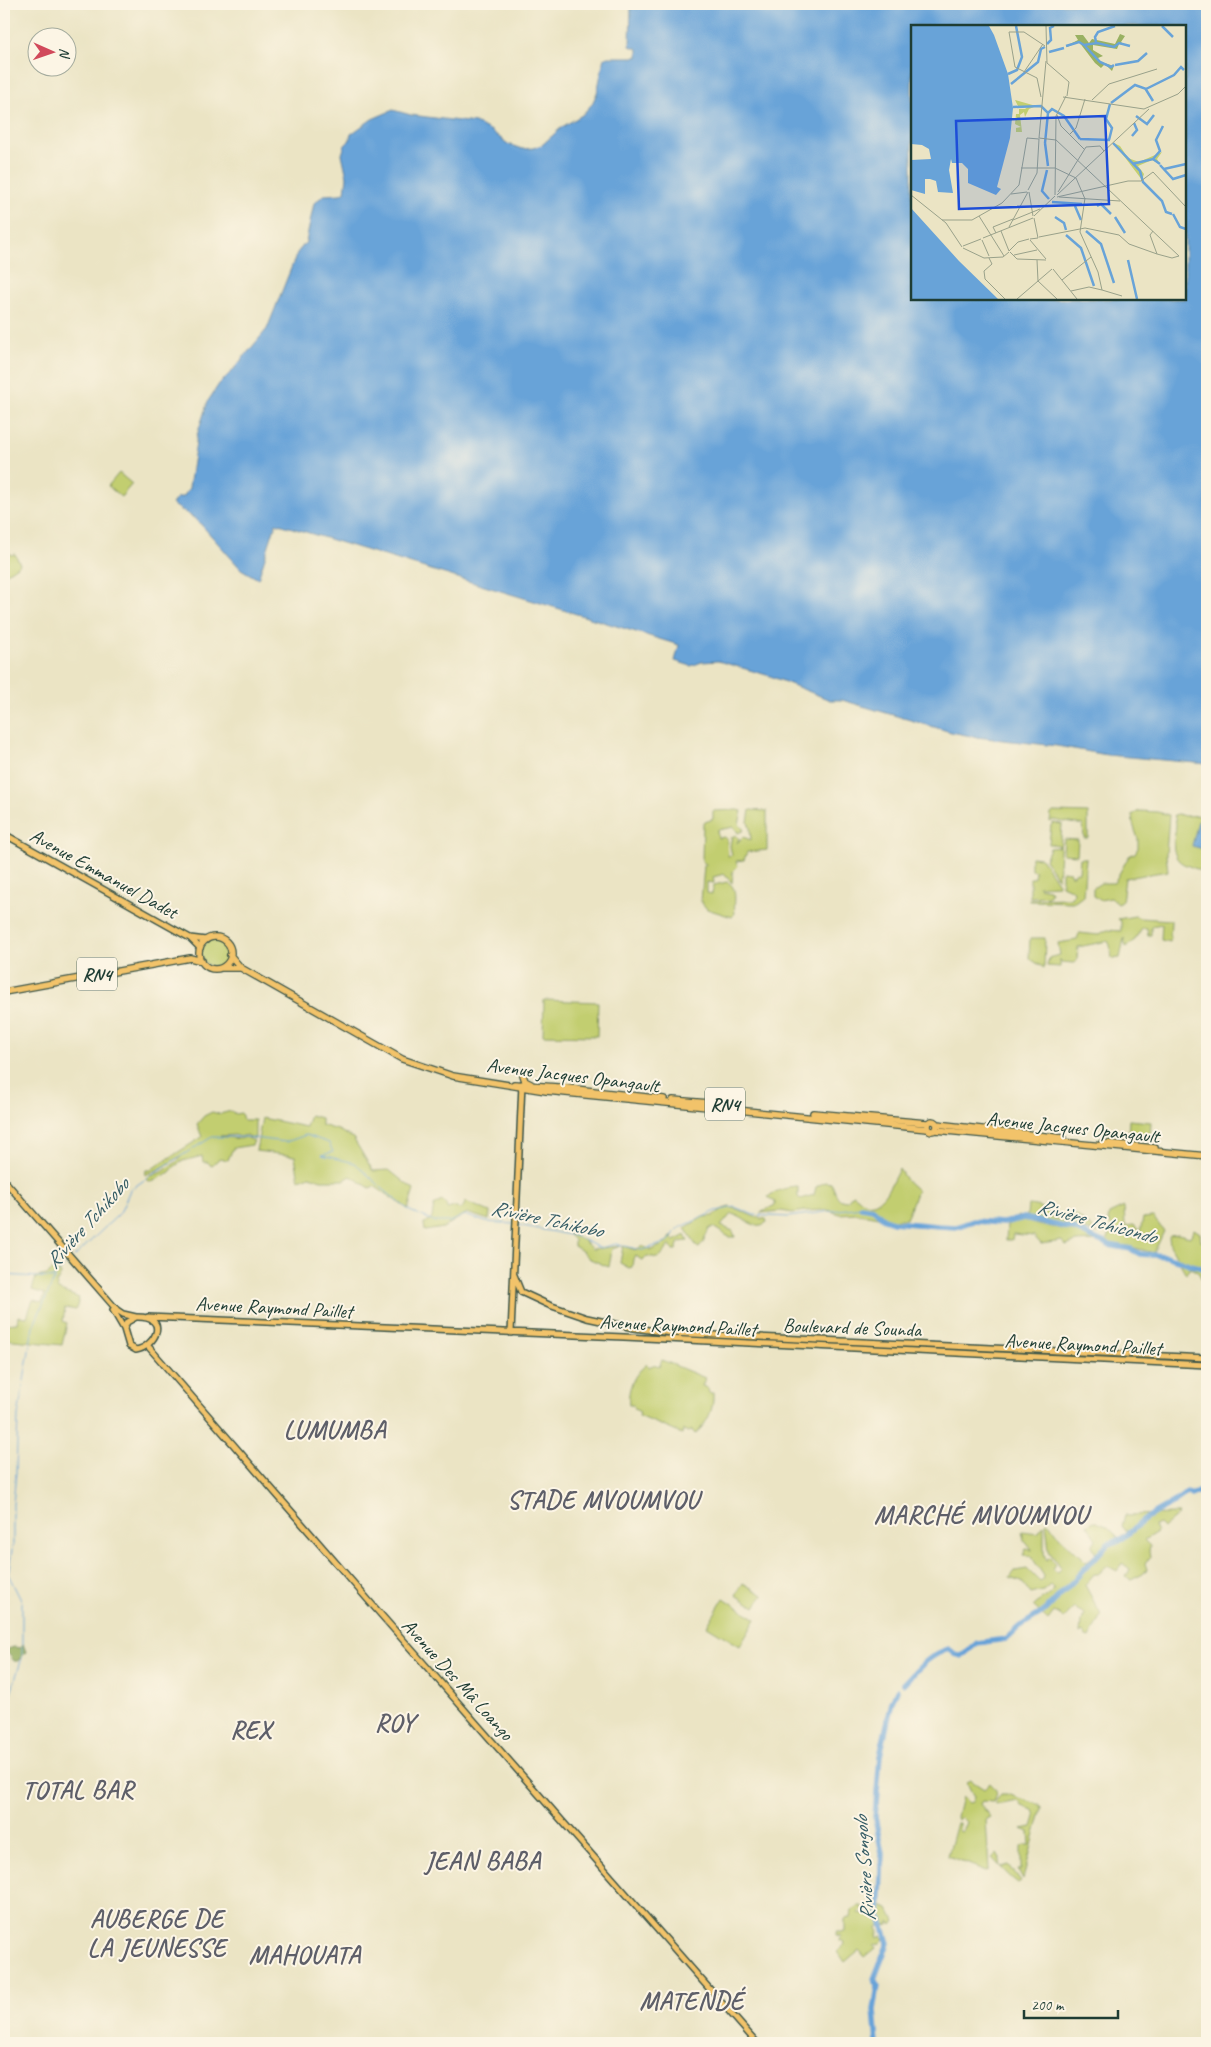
<svg xmlns="http://www.w3.org/2000/svg" width="1211" height="2047" viewBox="0 0 1211 2047" font-family="Caveat,sans-serif">
<style>
.green{fill:#c2ce70;stroke:#708652}
.forest{fill:#99b162;stroke:#5c774b}
.water{fill:#68a3d8;stroke:#447086;fill-rule:evenodd}
.lines{fill:none;stroke-linecap:round;stroke-linejoin:round}
.stream{stroke:#68a3d8;stroke-width:1}
.river{stroke:#68a3d8;stroke-width:5.5}
.major-casing{stroke:#3e564a;stroke-width:8}
.highway-casing{stroke:#3e564a;stroke-width:8}
.major{stroke:#f2c36a;stroke-width:5}
.highway{stroke:#f2c36a;stroke-width:5.5}
.labels{text-anchor:middle;stroke-width:4;stroke-linejoin:round;paint-order:stroke}
.shield{fill:#fcf5e5;stroke:#617469;stroke-width:1}
.shield-label{font-size:19px;font-weight:bold;fill:#1f3d34}
.street-label{font-size:20px;fill:#1f3d34;stroke:#fcf5e5}
.water-label{font-size:21px;font-style:italic;fill:#355c65;stroke:#fcf5e5}
.district-label{font-size:25px;font-weight:bold;letter-spacing:1px;fill:#5e5f69;stroke:#fcf5e5}
.inset-river{fill:none;stroke:#68a3d8;stroke-width:2.5}
.inset-road{fill:none;stroke:#99a18a;stroke-width:1}
.view{fill:#1d4ed8;fill-opacity:0.15;stroke:#1d4ed8;stroke-width:2.5}
.inset-edge{fill:none;stroke:#1f3d34;stroke-width:2.5}
</style>
<rect width="100%" height="100%" fill="#fcf5e5"/>
<filter id="ink" filterUnits="userSpaceOnUse"><feTurbulence type="fractalNoise" baseFrequency=".02" numOctaves="2"/><feDisplacementMap in="SourceGraphic" scale="10" xChannelSelector="R" yChannelSelector="G"/><feConvolveMatrix kernelMatrix="1 2 1 2 8 2 1 2 1" color-interpolation-filters="sRGB"/></filter>
<filter id="wash" filterUnits="userSpaceOnUse"><feTurbulence type="fractalNoise" baseFrequency=".0096" numOctaves="4" result="noise"/><feDisplacementMap in="SourceGraphic" scale="20" xChannelSelector="R" yChannelSelector="G"/><feGaussianBlur stdDeviation="1.12" result="paint"/><feColorMatrix in="noise" values="0 0 0 0 0 0 0 0 0 0 0 0 0 0 0 0 0 1.4 0 .05"/><feComposite in="paint" operator="in"/></filter>
<g filter="url(#wash)">
<rect width="100%" height="100%" fill="#ebe4c4"/>
<path class="green" d="M119,473L132,484L121,497L108,486Z
M7,549L11,555L15,554L20,564L4,575L6,578L4,580V551Z
M738,810L742,811L739,824L744,830L738,833L734,827L717,830L718,838L725,837L727,839L728,856L732,855L730,846L732,837L736,835L739,839L737,843L743,837L751,840L750,828L748,822L750,810L767,811V850L747,852L744,860L736,861L738,866L733,871L732,883L724,874L713,877L714,883L707,882V893L712,894L714,885L727,882C739,887 733,903 735,913L732,917L707,909L701,902L704,866L707,865L702,861L703,825L705,822L713,819V811Z
M1139,811L1157,812L1169,815L1166,854L1168,871L1125,878L1122,902L1118,904L1111,898L1100,900L1093,896V888L1101,883H1114L1129,856L1135,853L1138,848V839L1133,824L1132,815Z
M1053,812L1088,813V838H1084L1083,825L1053,820L1050,822L1051,814Z
M1178,814L1184,816L1207,815V882C1205,880 1204,874 1201,872C1193,865 1179,867 1175,854C1170,841 1180,828 1174,815Z
M1053,823L1062,824L1058,879L1045,860L1050,848L1059,847V845L1049,844L1051,825Z
M1064,839L1078,840L1077,855L1063,854Z
M1031,857L1041,858L1059,885L1038,886L1039,887L1049,889L1051,892L1049,896L1030,897V878H1034L1035,871L1031,870Z
M1080,858H1086L1083,896L1075,902L1029,901V899L1071,898L1074,893L1073,890L1062,885V871L1070,872V875H1074L1075,872H1079Z
M1135,916L1139,918L1171,920L1170,942L1161,940L1162,924L1151,926V935H1148L1147,928H1142L1133,942L1126,947L1124,938L1120,958L1112,959L1110,945L1108,941L1078,947L1077,961L1074,963L1061,962L1060,959V967L1047,966L1049,958L1060,955L1058,943L1077,940L1079,933L1098,935L1107,930L1121,931V921L1118,919Z
M1030,938H1045L1044,968L1029,958Z
M201 953a14 14 0 1 1 28 0a14 14 0 1 1-28 0Z
M544,1000L598,1002L597,1036L543,1035Z
M231,1111L235,1114L241,1113L243,1120H255V1139L246,1135L240,1137L235,1135L220,1136L240,1139L246,1137L254,1141L252,1145L233,1148L228,1160L220,1158L211,1166L208,1162H203L202,1156L183,1161L175,1166L170,1172L152,1182L147,1180L148,1177L164,1171L180,1159V1156L164,1167L145,1175L146,1170H150L202,1137L197,1124L204,1116L212,1112L220,1114Z
M310,1115L321,1118V1125L338,1130L353,1138L373,1171L389,1170L414,1190L408,1209L374,1186L370,1188L351,1176L344,1180H321L310,1176L299,1180L295,1156L256,1151L262,1118L306,1127Z
M1129,1120L1151,1122L1150,1138L1136,1139V1136L1128,1135Z
M899,1169L906,1180L917,1190L906,1219H897L892,1223L878,1217L856,1213L839,1214L828,1210L805,1211L793,1213L781,1211L760,1213L775,1205V1202L768,1197C777,1189 787,1188 798,1187V1197L800,1199L814,1195L816,1187L825,1182L831,1183C836,1191 835,1201 847,1201L853,1194C857,1196 862,1202 866,1203C883,1207 892,1181 899,1169Z
M442,1201L446,1204L447,1209L455,1207L461,1210L466,1202L490,1212L489,1220L467,1213L443,1228L425,1231L424,1224L432,1218L434,1205Z
M1028,1205C1038,1206 1048,1207 1051,1218L1059,1219L1076,1215L1098,1233L1030,1218L1026,1220C1050,1230 1078,1227 1100,1241L1076,1242L1066,1246L1062,1241L1041,1244L1034,1236L1013,1234L1012,1240H1006L1007,1225L1018,1216L1022,1218L1027,1216Z
M729,1207C743,1209 752,1219 766,1219L767,1222C754,1232 744,1216 731,1214L721,1226L733,1231L735,1237H729L713,1227L709,1229L703,1243L699,1248L697,1247L685,1228L703,1217L713,1216L723,1209Z
M1124,1207L1125,1226L1134,1225L1140,1232L1143,1218L1153,1217L1164,1231L1154,1253L1127,1246L1106,1243L1113,1228L1108,1222L1109,1214Z
M1194,1229L1200,1233L1201,1242L1204,1239C1210,1252 1208,1270 1204,1281L1202,1280C1200,1274 1196,1269 1190,1268L1186,1274L1170,1245L1169,1237L1170,1235L1178,1234L1190,1237Z
M567,1233L583,1240L592,1249L621,1246L612,1249L609,1267L606,1266L588,1258L582,1251L574,1246V1240Z
M673,1235L672,1239L675,1241L685,1235L688,1241L679,1242L676,1250H673L669,1245L665,1252L658,1258L647,1256L643,1261L636,1256L633,1259L632,1267L629,1268L620,1263L623,1246L636,1250L642,1246L651,1250L663,1245Z
M57,1267L61,1275L56,1283L58,1290L79,1298L76,1310L65,1308L63,1321L67,1323L62,1345L4,1339V1324L17,1323L18,1316L27,1317L33,1300L42,1302L45,1294L32,1290L36,1277L47,1275Z
M662,1360L705,1378L702,1386L708,1388L709,1393H713C714,1409 708,1423 695,1434L692,1430L689,1432L683,1430L682,1434L639,1416L640,1412L634,1409L633,1405H629C627,1388 634,1374 647,1364L649,1367L653,1365L659,1367Z
M1179,1514L1163,1528L1159,1524L1154,1526L1157,1532L1144,1540L1150,1546L1149,1551L1150,1557L1145,1564L1147,1569L1143,1574L1131,1580L1126,1577L1130,1569L1122,1563L1117,1571L1108,1566L1098,1574H1094L1085,1585L1101,1615L1089,1638L1086,1637L1083,1632L1080,1634L1081,1621L1085,1614L1074,1608L1063,1619L1059,1614L1054,1612L1048,1620L1033,1606C1039,1600 1049,1597 1054,1589L1050,1585L1043,1591L1031,1594L1022,1582L1010,1578L1015,1571L1027,1569L1040,1582L1043,1580L1044,1576L1031,1556L1023,1555L1026,1549L1032,1550L1024,1540L1022,1531L1038,1533L1044,1524V1553L1046,1560L1050,1557L1055,1564L1052,1569L1057,1573L1061,1569L1049,1551L1046,1523L1048,1522L1058,1535L1086,1562L1096,1554L1092,1546L1096,1539L1087,1525L1094,1521L1108,1527L1119,1538L1128,1531H1126L1122,1526L1125,1515Z
M743,1583L763,1595L755,1607L736,1595Z
M724,1598L756,1619L740,1646L707,1626Z
M970,1780L984,1789L990,1783C997,1790 999,1793 993,1802L982,1801L980,1804L990,1817L986,1819L989,1870L986,1871L948,1856L957,1823H959V1831L962,1832L966,1822L961,1817L958,1820L957,1817L962,1797L969,1803L972,1802L974,1797L967,1783Z
M1001,1794H1007L1040,1805L1042,1808L1023,1879L1018,1870H1021V1847L1024,1845H1030L1029,1832L1022,1829L1032,1827L1035,1817L1033,1810L1022,1806L1019,1801L995,1805V1802Z
M997,1853L1000,1858L999,1865L1002,1867L1009,1865L1021,1881L1018,1883C1008,1876 1001,1867 992,1858Z
M869,1904L878,1905L889,1909L895,1921L892,1925L889,1922V1925L884,1926L883,1930L881,1925L877,1928L879,1932L877,1935L878,1938L881,1936L884,1939L879,1944L874,1945L876,1948L865,1957L859,1950L845,1962L838,1952L844,1944L843,1941L840,1940L841,1936L836,1935V1932H845V1919L851,1918L852,1910L859,1906H862V1911L859,1912L858,1914L869,1915L867,1907Z"/>
<path class="forest" d="M23,1644L26,1652L18,1661H14L7,1652L8,1649L14,1647L20,1648Z"/>
<path class="water" d="M631,4H1207V764L1107,755L1057,746L976,737L951,732L842,700H830L770,676L718,661L702,662L691,666L675,661L679,645L276,523L258,579L241,569L197,520L172,504L177,498L184,496L189,488L197,435L208,401L219,384L233,370L267,329L297,253L306,242L314,203L324,195L340,194L345,192L347,177L342,154L345,145L349,141L351,134L372,119L393,110L411,115L475,123L490,130L508,144L522,149L533,148L542,145L562,127L582,115L592,104L597,93L604,59L608,57H638V49L630,46ZM912,26H1185V299H912Z
M1198,821L1207,822V850L1192,846Z"/>
<g class="lines">
<path class="stream" d="M518,1225L575,1236L600,1248L616,1244L642,1250L659,1245L670,1240L677,1229L716,1211L735,1207L754,1215L788,1217L861,1207
M73,1258L120,1213L130,1190L160,1169L212,1137H245L286,1142L306,1135L329,1143L333,1152L322,1155L355,1163L384,1190L410,1211L436,1222H450L465,1215L486,1222L514,1224
M4,1275L53,1278L55,1276
M4,1723L9,1698L22,1658V1602L8,1574L13,1544V1504L16,1472L18,1416L33,1327L56,1275L70,1261"/>
<path class="river" d="M861,1207L873,1209L884,1219L893,1222L938,1226L956,1227L973,1221L1003,1223L1024,1218L1074,1229L1109,1245L1131,1249L1140,1254L1166,1256L1207,1270
M904,1684C918,1669 930,1654 949,1649L955,1654L962,1656L977,1643L1006,1639L1019,1627L1046,1610L1108,1544C1127,1540 1132,1528 1147,1518C1160,1509 1174,1504 1187,1492L1191,1495L1207,1488
M877,2043L874,2010L878,1986L874,1979L888,1943L879,1914L882,1854L875,1817L880,1756L892,1702L897,1690"/>
</g>
</g>
<g filter="url(#ink)">
<g class="lines">
<defs>
<path id="major" d="M4,834L190,938L206,940
M191,939L200,948
M4,1180L117,1310L123,1314L136,1317
M514,1275L521,1292L549,1305L587,1318L634,1328L671,1333L1207,1358
M113,1310L124,1329
M136,1317C171,1316 155,1347 136,1350L129,1346L124,1329L127,1322Z
M148,1317L624,1337L1207,1365
M511,1333L522,1084
M147,1345L376,1609L757,2043"/>
<path id="highway" d="M199 953a16 16 0 1 1 32 0a16 16 0 1 1-32 0Z
M230,955L241,968L402,1059L453,1076L546,1091L927,1129
M221,968H241
M4,992L190,958L202,961
M522,1072L525,1081L531,1084
M514,1084L558,1087L664,1099
M673,1100L721,1104
M813,1113L927,1123
M927 1126a5 5 0 1 1 10 0a5 5 0 1 1-10 0Z
M937,1124L1063,1138
M936,1130L1207,1156
M1102,1143L1155,1148"/>
</defs>
<use href="#major" class="major-casing"/>
<use href="#highway" class="highway-casing"/>
<use href="#major" class="major"/>
<use href="#highway" class="highway"/>
</g>
</g>
<g class="labels">
<g class="shield">
<rect x="77" y="957.5" width="40" height="33" rx="4"/>
<rect x="705" y="1087.5" width="40" height="33" rx="4"/>
</g>
<g class="shield-label">
<text x="97" y="981">RN4</text>
<text x="725" y="1111">RN4</text>
</g>
<g class="street-label">
<text transform="translate(104 873) rotate(29)" y="7">Avenue Emmanuel Dadet</text>
<text transform="translate(573 1075) rotate(7)" y="7">Avenue Jacques Opangault</text>
<text transform="translate(1073 1127) rotate(6)" y="7">Avenue Jacques Opangault</text>
<text transform="translate(274 1307) rotate(3)" y="7">Avenue Raymond Paillet</text>
<text transform="translate(678 1325) rotate(3)" y="7">Avenue Raymond Paillet</text>
<text transform="translate(852 1327) rotate(2)" y="7">Boulevard de Sounda</text>
<text transform="translate(1083 1344) rotate(3)" y="7">Avenue Raymond Paillet</text>
<text transform="translate(458 1679) rotate(48)" y="7">Avenue Des Mâ Loango</text>
</g>
<g class="water-label">
<text transform="translate(547 1219) rotate(12)" y="7">Rivière Tchikobo</text>
<text transform="translate(1097 1221) rotate(15)" y="7">Rivière Tchicondo</text>
<text transform="translate(87 1223) rotate(-48)" y="7">Rivière Tchikobo</text>
<text transform="translate(864 1869) rotate(-94)" y="7">Rivière Songolo</text>
</g>
<g class="district-label">
<text x="335" y="1438">LUMUMBA</text>
<text x="603" y="1508">STADE MVOUMVOU</text>
<text x="981" y="1523">MARCHÉ MVOUMVOU</text>
<text x="395" y="1731">ROY</text>
<text x="251" y="1738">REX</text>
<text x="78" y="1798">TOTAL BAR</text>
<text x="483" y="1869">JEAN BABA</text>
<text x="157" y="1927">AUBERGE DE<tspan x="157" dy="29">LA JEUNESSE</tspan></text>
<text x="305" y="1963">MAHOUATA</text>
<text x="692" y="2009">MATENDÉ</text>
</g>
</g>
<g transform="translate(911 25)">
<rect width="275" height="275" fill="#ebe4c4"/>
<path d="M104,75L125,81L118,84L114,92L113,87L109,90L111,107H105V103L110,102L104,99L105,89H108V84H114L118,81L108,83ZM203,118L209,121L217,133L228,137L251,127L246,134L249,139L241,135L227,141L233,149L231,155Z" fill="#c2ce70"/>
<path d="M209,9L214,11L210,17L213,20L208,19L206,24L182,20V25L192,31L187,33L190,37L203,41L201,46L194,39L190,43L184,38L168,17L156,22L155,21L167,15L164,10H172L178,18L181,14L204,19Z" fill="#99b162"/>
<path d="M0,1H78L83,10L97,49L102,83L99,113L86,162L90,164L85,170L57,158V144L51,138H41L40,134L38,145L42,168L27,167L25,156L19,154H14V169L0,165V135L20,134L18,124L11,120L0,119ZM0,183L48,236L87,274H0Z" fill="#68a3d8"/>
<path class="inset-river" d="M251,1L262,12M185,17L184,12L187,7L204,1M136,19L140,15L139,3L143,1M155,21L168,17L173,20L186,18L203,22L208,18L219,21M174,21L189,37L200,42L203,40M138,27L153,23M204,40L227,36L236,28M97,49L106,45L111,32L105,1M100,59L127,37L130,24L134,22M234,63L242,76M200,78L224,60L235,64L263,50L270,42L273,45M102,82L130,81L137,88L141,84L153,91L169,114M225,91L236,99L243,90M221,111L226,105L223,98M169,114L199,115M198,115L201,103L195,94L199,79M134,118L137,141M134,118L137,88M202,118L229,146L232,157L251,176L255,187L261,189M242,134L249,126L245,115L252,101M221,139L242,134L249,139M249,140L262,154L275,150M253,144L275,139M136,145L131,166L138,174M141,177L171,179M164,181L170,195M186,181L190,179L200,189M262,189L269,202L275,204M144,192L153,198L155,205M204,192L214,208M175,206L190,219L203,258M155,210L170,223L183,261M217,235L226,274"/>
<path class="inset-road" d="M135,1L136,38L158,57L156,71M113,47L132,19M130,72L126,53L104,42L98,7H113L134,21M152,72L233,84L267,69L275,61M181,75L198,59L246,44M146,90L150,101L173,124M159,109L165,103L174,74M128,113L145,115M128,113L135,36M144,114L268,231M110,143H126M126,143H144M144,143L165,153L174,174M117,165L126,148L128,114M118,167L122,191M147,167L175,122L189,121L193,126M100,169L116,167M0,170L35,198L51,222M144,170L145,91L155,71M146,170L238,84M146,172L217,156H230L242,147L275,182M148,172L209,176M174,173L169,207L187,247L191,265M68,191L93,231M123,191L144,171M31,195H61L91,178L108,160L116,113L128,114M102,195L129,184M98,202L117,167M90,206L98,226M242,206L239,210L246,229M85,208L82,202L102,194M128,212L174,203L208,210L218,219L246,229M72,213L122,193M119,214L127,213L123,193M71,215L78,231M119,215L135,234M52,221L70,214M52,223L73,233L92,232L98,227M98,226L107,217L118,214M99,227L106,234L135,235M246,229L261,233L268,231M103,230L126,225M126,235L127,256L141,244M142,244L166,274M73,246L74,254L94,274M73,246L81,239L78,233M151,255L180,232M127,256L146,274M191,265L211,271M160,266L178,262L191,265M106,274L127,256"/>
<path class="view" d="M194,91L198,179L48,184L45,96Z"/>
<rect width="275" height="275" class="inset-edge"/>
</g>
<rect width="1211" height="2047" fill="none" stroke="#fcf5e5" stroke-width="20"/>
<g transform="translate(52 52) rotate(92)"><circle r="24" fill="#fcf5e5" stroke="#a4ab9e"/>
<path d="M0-4L9 19L0 12L-9 19Z" fill="#d1495b"/>
<text y="-8" font-size="14" font-weight="bold" text-anchor="middle" fill="#1f3d34">N</text>
</g>
<path d="M1024 2010v8h94v-8" fill="none" stroke="#1f3d34" stroke-width="2.5"/>
<text x="1031" y="2010" font-size="15" fill="#1f3d34" stroke="#fcf5e5" stroke-width="4" paint-order="stroke">200 m</text>
</svg>
